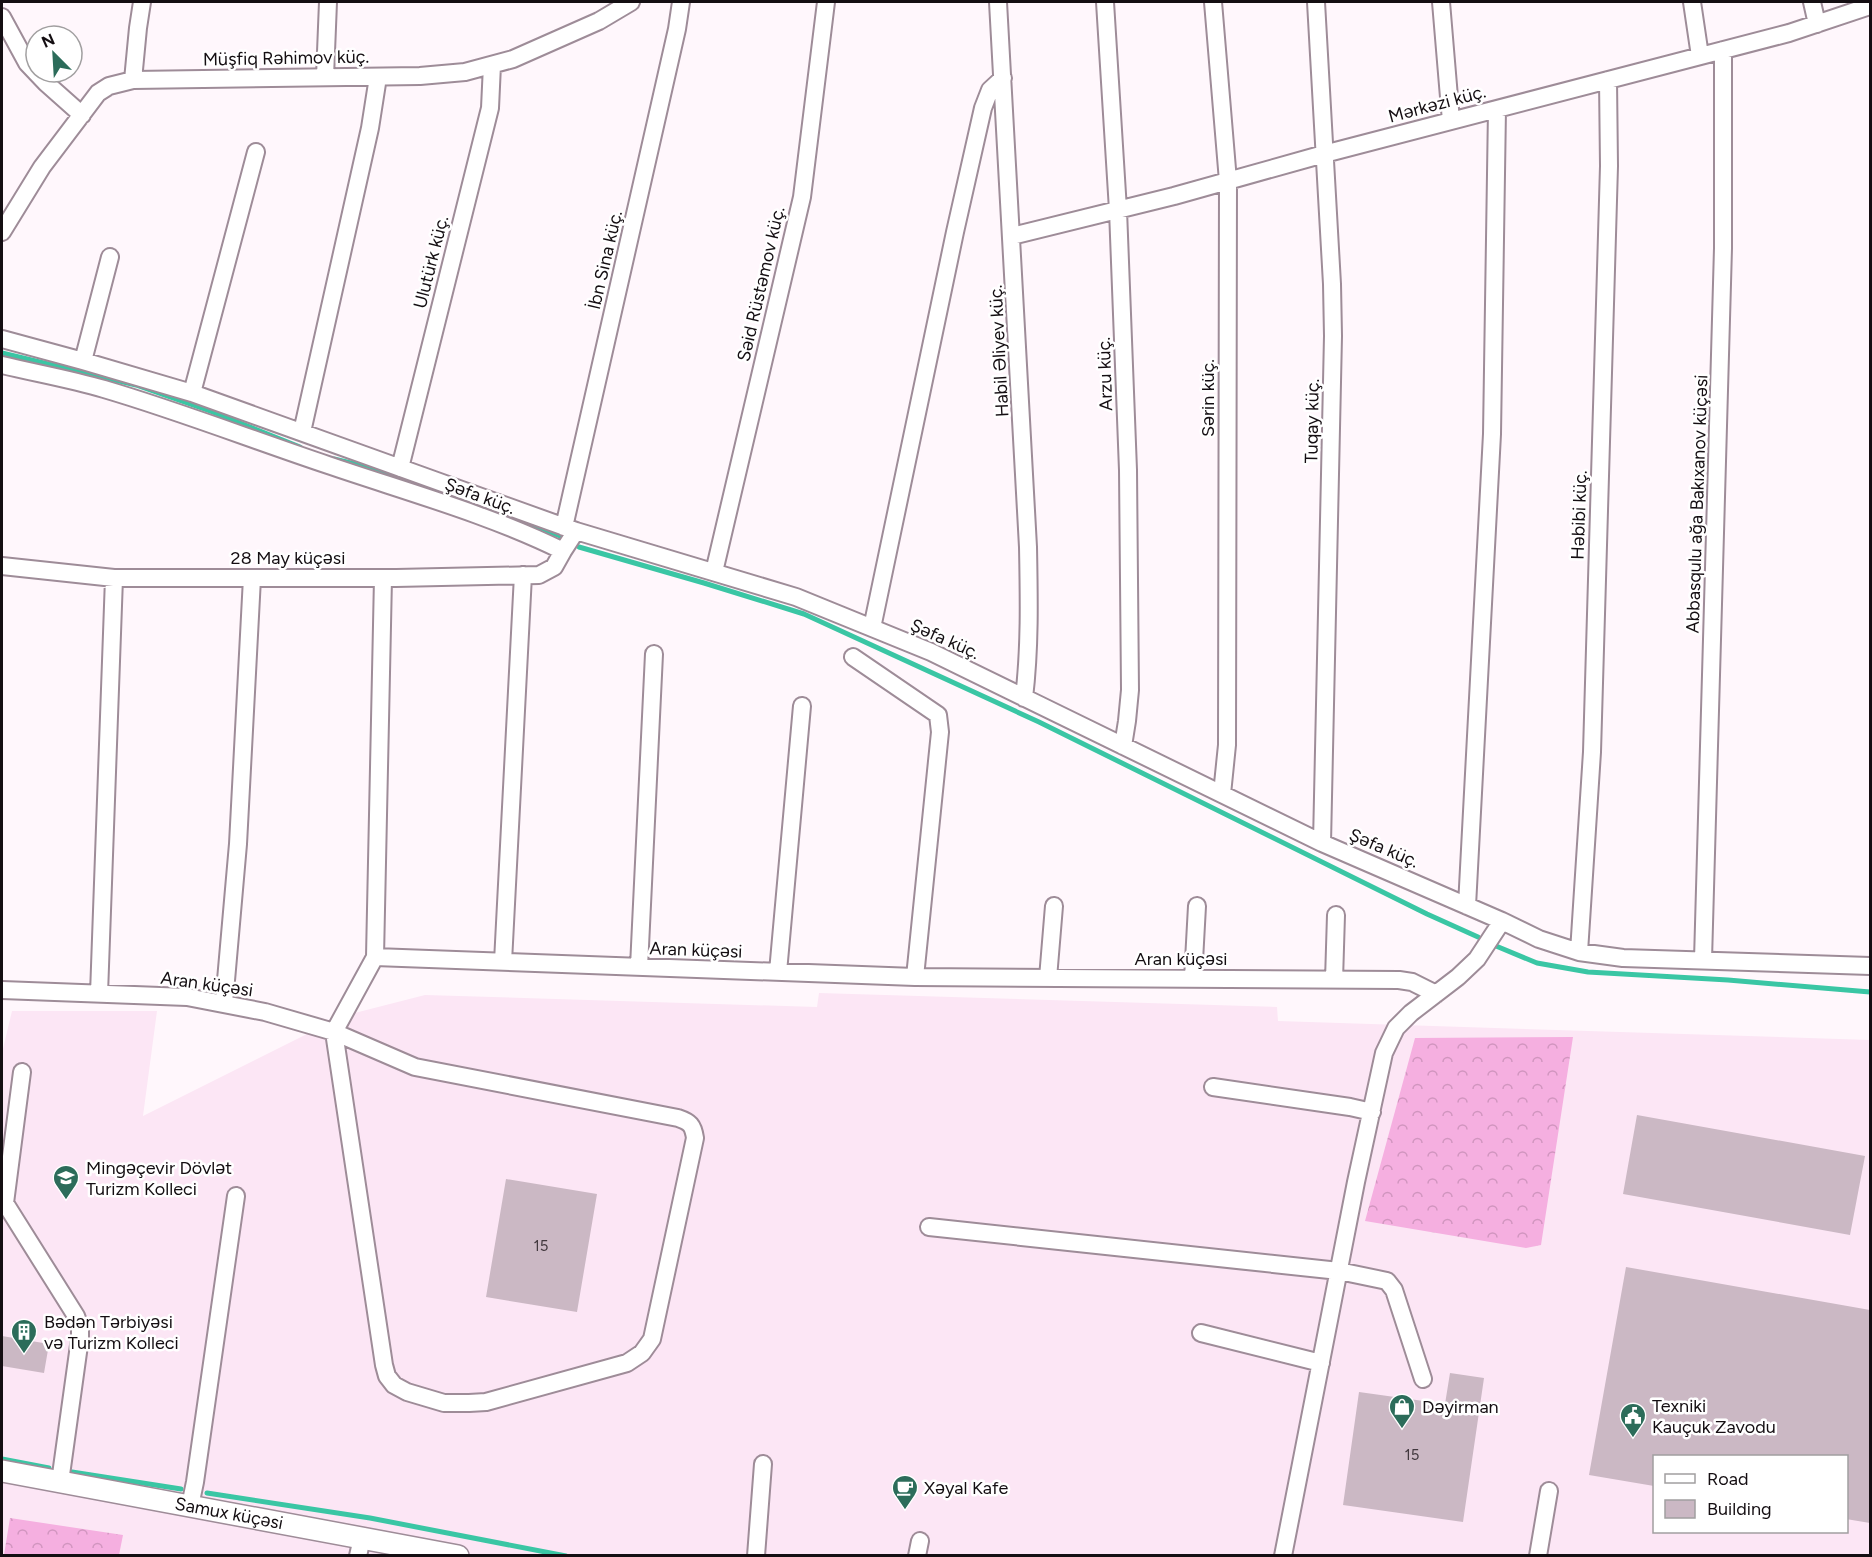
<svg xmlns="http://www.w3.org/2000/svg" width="1872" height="1557" viewBox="0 0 1872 1557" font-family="Figtree,sans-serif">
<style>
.built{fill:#fce6f5;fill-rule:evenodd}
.forest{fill:url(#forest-crowns)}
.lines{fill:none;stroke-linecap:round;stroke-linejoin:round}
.stream{stroke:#3ac6a4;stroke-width:5}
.building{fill:#cbb8c4}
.minor-casing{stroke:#9e8c98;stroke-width:20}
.major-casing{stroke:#9e8c98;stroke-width:24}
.minor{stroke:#fff;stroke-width:16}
.major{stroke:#fff;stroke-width:21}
.labels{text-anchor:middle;stroke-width:5;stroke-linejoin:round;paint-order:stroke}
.number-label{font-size:15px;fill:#42383e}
.street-label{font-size:18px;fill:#140e12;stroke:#fff}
.poi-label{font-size:18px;fill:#140e12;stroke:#fff;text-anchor:start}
</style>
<defs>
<pattern id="forest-crowns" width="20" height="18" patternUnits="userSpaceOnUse" patternTransform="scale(1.5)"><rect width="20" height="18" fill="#f5afe0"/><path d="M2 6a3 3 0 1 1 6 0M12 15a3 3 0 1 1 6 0" fill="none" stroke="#d195bf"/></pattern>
</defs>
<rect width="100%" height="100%" fill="#fff7fc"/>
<path class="built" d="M819,993L1277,1007L1278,1021L1870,1040V1555L2,1556V1053L12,1011H157L143,1116L343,1016L425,995L817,1007ZM1654,1456H1846V1532H1654Z"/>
<path class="forest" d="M1573,1037L1541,1245L1526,1248L1365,1221L1415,1038Z
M10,1518L123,1535L119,1555H4Z"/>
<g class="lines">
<path class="stream" d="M2,353L136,385L210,411L300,447
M334,459L376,469L560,536
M579,547L704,583L804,614L1039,722L1427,914L1478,937
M1496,946L1537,963L1588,972L1728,980L1870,992
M2,1459L49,1468
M72,1472L181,1489
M207,1493L370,1518L566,1556"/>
</g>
<path class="building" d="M1637,1115L1865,1156L1850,1235L1623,1194Z
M506,1179L597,1194L577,1312L486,1297Z
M1626,1267L1870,1310V1523L1846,1519V1456H1654V1486L1589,1475Z
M2,1336L49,1344L44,1373L2,1366Z
M1450,1373L1484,1378L1463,1522L1343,1505L1359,1392L1445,1404Z"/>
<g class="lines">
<defs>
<path id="minor" d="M998,2L1028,547C1029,598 1030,648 1024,698
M1105,2L1118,210L1128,470L1130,690L1127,721L1123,746
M1213,2L1228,181L1227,745L1222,794
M1316,2L1332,284L1333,336L1322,843
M1441,2L1451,121
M1692,2L1700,56
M1812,2L1817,24
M2,17L27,63L46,83L82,115
M325,77L328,2
M133,80L138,28L142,2
M2,232L42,167L98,93L109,86L133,80L420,76L465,72L513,59L599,21L631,2
M1012,236L1174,196L1324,154L1789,33L1870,6
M2,339L83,361L192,393L576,531
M83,361L110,257
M2,365C35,373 70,379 104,389C179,411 253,440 328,465C407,492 488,514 563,551L576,531L796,597L931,652L1322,843L1502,921L1539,939L1579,952L1623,958L1870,966
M192,393L256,152
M302,432L370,128L378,77
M400,468L490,108L492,65
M564,527L677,29L681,2
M2,566L114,578H396L539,575L554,567L563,551
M714,572L802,197L826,2
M872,628L955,232L983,108L990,90L1003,78
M853,657L938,715L940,732L915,977
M1467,906L1492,434L1497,109
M1579,952L1592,752L1609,166L1608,80
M375,957L383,578
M1703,960L1723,248V50
M503,962L523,575
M639,967L654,654
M778,972L802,706
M1048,978L1054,906
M1193,979L1197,906
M1334,980L1336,915
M2,990L187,997L265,1012L334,1032L375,957L915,977L1399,980L1412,982L1436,994
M99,994L114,578
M224,1003L238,844L252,578
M334,1032L415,1067L678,1118C690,1122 693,1125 695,1138L652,1339L642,1353L627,1363L486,1402L469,1403H444L407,1392L394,1385L387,1376L384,1365Z
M22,1072L5,1203L76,1316L80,1327V1338L60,1482
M1213,1087L1350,1107L1372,1112
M929,1227L1339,1271L1387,1281L1394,1290L1423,1379
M1201,1333L1321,1363
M190,1506L195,1482L236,1196
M358,1556L362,1538
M756,1556L763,1464
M917,1556L920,1541
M1283,1556L1356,1182L1384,1053L1396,1028L1411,1013L1458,977L1477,959L1502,921
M1538,1556L1549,1491"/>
<g id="major">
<path id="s1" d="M2,1471L458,1556"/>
</g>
</defs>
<use href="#minor" class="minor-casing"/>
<use href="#major" class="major-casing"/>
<use href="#minor" class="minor"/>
<use href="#major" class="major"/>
</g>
<defs>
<symbol id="university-pin" viewBox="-11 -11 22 30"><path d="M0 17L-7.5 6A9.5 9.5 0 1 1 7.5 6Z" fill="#2c6c5a" stroke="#fff"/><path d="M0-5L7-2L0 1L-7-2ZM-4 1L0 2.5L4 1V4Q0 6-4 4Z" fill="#fff"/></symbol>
<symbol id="building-pin" viewBox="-11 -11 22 30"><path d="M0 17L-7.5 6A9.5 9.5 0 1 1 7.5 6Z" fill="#2c6c5a" stroke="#fff"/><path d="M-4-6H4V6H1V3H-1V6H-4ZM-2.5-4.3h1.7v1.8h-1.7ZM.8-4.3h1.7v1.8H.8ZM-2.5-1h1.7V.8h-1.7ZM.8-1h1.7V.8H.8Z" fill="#fff"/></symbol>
<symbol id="shop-pin" viewBox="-11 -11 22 30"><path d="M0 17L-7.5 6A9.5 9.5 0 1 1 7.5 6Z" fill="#2c6c5a" stroke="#fff"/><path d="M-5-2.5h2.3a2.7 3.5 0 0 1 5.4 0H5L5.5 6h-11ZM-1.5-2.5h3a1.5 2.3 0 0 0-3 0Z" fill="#fff"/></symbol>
<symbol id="civic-pin" viewBox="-11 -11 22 30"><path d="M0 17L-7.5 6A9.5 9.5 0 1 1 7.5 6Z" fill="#2c6c5a" stroke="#fff"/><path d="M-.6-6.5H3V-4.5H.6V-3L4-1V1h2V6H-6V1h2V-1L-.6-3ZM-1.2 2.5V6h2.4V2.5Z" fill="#fff"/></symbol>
<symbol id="cafe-pin" viewBox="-11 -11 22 30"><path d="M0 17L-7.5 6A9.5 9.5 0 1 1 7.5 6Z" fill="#2c6c5a" stroke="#fff"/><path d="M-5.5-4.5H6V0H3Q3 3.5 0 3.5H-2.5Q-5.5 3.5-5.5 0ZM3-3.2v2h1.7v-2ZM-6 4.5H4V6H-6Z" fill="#fff"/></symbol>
</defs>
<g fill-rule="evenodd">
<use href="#university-pin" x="51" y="1163" width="30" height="40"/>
<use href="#building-pin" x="9" y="1317" width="30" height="40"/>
<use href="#shop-pin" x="1387" y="1392" width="30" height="40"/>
<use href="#civic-pin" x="1618" y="1401" width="30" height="40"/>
<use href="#cafe-pin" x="890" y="1473" width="30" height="40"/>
</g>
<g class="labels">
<g class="number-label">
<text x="541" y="1251">15</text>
<text x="1412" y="1460">15</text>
</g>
<g class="street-label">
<text transform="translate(286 58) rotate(-1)" y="6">Müşfiq Rəhimov küç.</text>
<text transform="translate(1437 104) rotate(-15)" y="6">Mərkəzi küç.</text>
<text transform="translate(605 260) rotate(-77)" y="6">İbn Sina küç.</text>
<text transform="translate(431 262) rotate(-76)" y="6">Ulutürk küç.</text>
<text transform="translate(761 284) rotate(-77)" y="6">Səid Rüstəmov küç.</text>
<text transform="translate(999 351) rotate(-93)" y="6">Habil Əliyev küç.</text>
<text transform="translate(1105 374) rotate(-92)" y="6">Arzu küç.</text>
<text transform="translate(1208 398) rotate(-90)" y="6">Sərin küç.</text>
<text transform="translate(1312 421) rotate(-89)" y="6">Tuqay küç.</text>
<text transform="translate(480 496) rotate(20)" y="6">Şəfa küç.</text>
<text transform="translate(1697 504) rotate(-88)" y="6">Abbasqulu ağa Bakıxanov küçəsi</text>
<text transform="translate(1579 515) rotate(-88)" y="6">Həbibi küç.</text>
<text x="288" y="564">28 May küçəsi</text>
<text transform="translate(945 639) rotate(24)" y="6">Şəfa küç.</text>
<text transform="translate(1384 848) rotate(23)" y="6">Şəfa küç.</text>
<text transform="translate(696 950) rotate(2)" y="6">Aran küçəsi</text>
<text x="1181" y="965">Aran küçəsi</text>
<text transform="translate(207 984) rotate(8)" y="6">Aran küçəsi</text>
<text dy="6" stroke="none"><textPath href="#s1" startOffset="231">Samux küçəsi</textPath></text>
</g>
<g class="poi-label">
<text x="86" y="1174">Mingəçevir Dövlət<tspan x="86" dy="21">Turizm Kolleci</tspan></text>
<text x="44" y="1328">Bədən Tərbiyəsi<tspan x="44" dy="21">və Turizm Kolleci</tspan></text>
<text x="1652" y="1412">Texniki<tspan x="1652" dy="21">Kauçuk Zavodu</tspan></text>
<text x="1422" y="1413">Dəyirman</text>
<text x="924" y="1494">Xəyal Kafe</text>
</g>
</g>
<rect width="1872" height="1557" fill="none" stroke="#140e12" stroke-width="6"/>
<rect x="1653" y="1455" width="195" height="78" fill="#ffffff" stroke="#a19fa0" stroke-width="1.5"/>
<rect x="1665" y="1474" width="30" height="9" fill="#ffffff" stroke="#a19fa0" stroke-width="1.5"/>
<text x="1707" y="1485" font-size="18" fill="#140e12">Road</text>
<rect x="1665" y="1500" width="30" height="18" fill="#cbb8c4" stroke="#a19fa0" stroke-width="1.5"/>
<text x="1707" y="1515" font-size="18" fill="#140e12">Building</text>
<g transform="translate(54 54) rotate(336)"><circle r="28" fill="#ffffff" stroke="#a19fa0" stroke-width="1.5"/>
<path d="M0-4.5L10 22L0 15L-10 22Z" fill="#2c6c5a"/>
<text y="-9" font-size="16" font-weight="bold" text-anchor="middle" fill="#140e12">N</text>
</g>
</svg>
